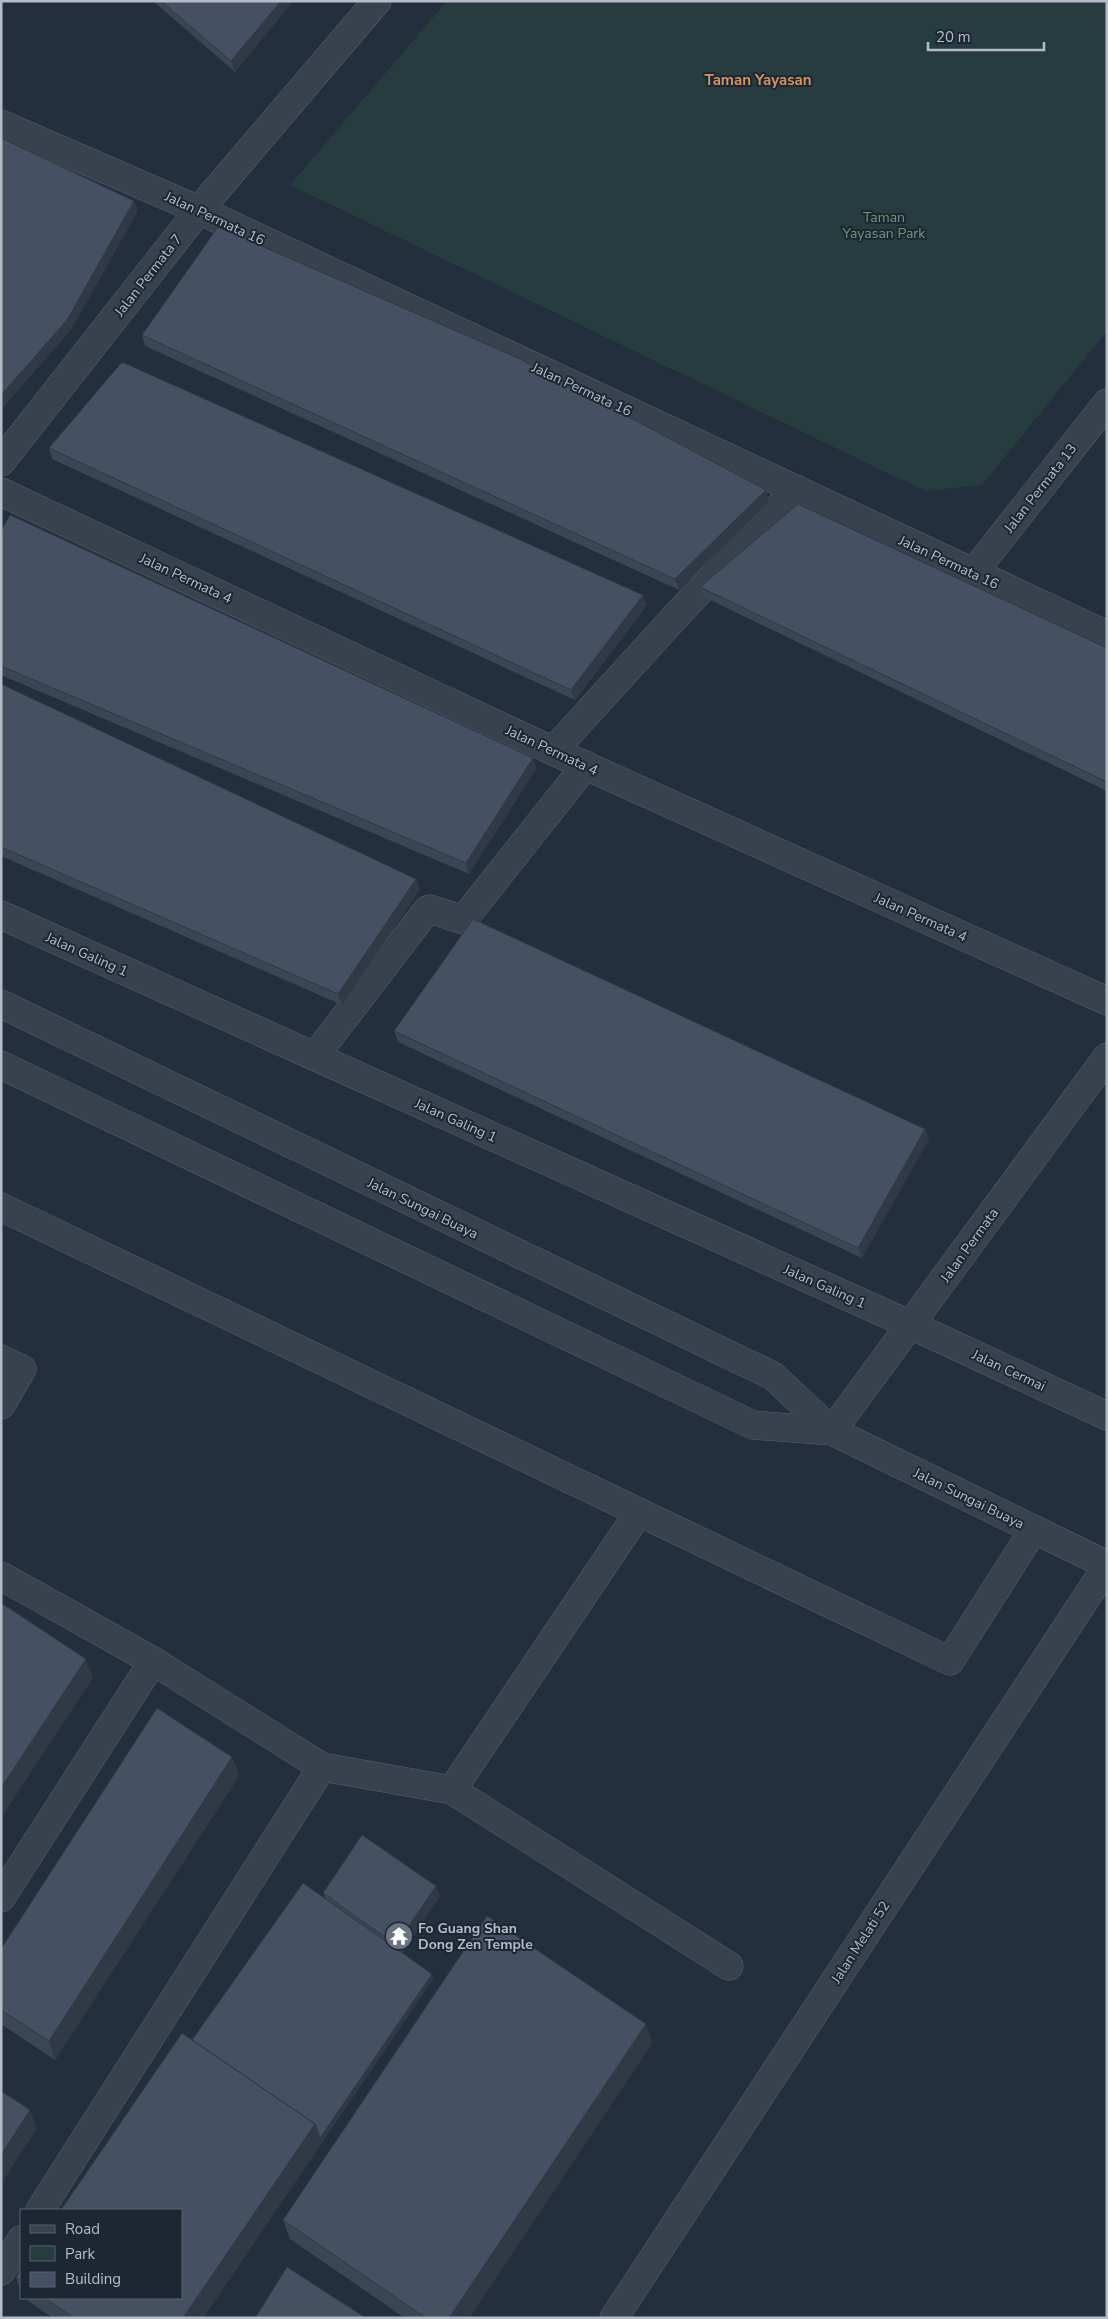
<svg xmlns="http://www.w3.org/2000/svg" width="1108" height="2319" viewBox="0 0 1108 2319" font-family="'Nunito Sans',sans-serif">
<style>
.green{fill:#263c3f}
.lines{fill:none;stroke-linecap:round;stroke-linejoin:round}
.minor-casing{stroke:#565f6c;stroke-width:29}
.minor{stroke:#38414e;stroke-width:28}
.wall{fill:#3b4654}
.shaded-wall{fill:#303945}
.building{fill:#455162;stroke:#303945}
.labels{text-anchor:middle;stroke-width:4;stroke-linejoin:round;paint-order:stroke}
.park-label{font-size:14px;fill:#6b9a76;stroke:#1d2633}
.street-label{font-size:14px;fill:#b4bcc9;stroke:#1d2633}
.poi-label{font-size:14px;font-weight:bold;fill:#b4bcc9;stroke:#1d2633;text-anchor:start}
.neighbourhood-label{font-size:15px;font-weight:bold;fill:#d59563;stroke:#1d2633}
</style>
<rect width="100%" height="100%" fill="#242f3e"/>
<path class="green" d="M447,1H1107V331L982,485L925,491L290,185Z"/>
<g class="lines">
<defs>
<path id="minor" d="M1,124L199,210L1107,635
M1,462L199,210L377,1
M1,492L553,751L1107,1001
M973,573L1107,403
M553,751L676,616L796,489
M1,915L911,1325L1107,1416
M1,1004L773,1376L832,1431L1107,1565
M315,1056L427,910L430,909L463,920L586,765
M1,1065L753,1425L832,1431
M1,1207L950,1661L1034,1529
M1,1359L22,1369L1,1405
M832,1431L1107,1057
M1,1576L153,1661L322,1767L40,2210
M322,1767L452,1790L729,1966
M452,1790L639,1512
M1,1898L153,1661
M1,2271L21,2240
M614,2318L1107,1566"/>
</defs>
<use href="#minor" class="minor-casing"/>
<use href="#minor" class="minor"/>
</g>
<path class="wall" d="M153,1H293L235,72Z
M142,335L769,501L679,590L145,346Z
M49,448L647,605L575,700L52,459Z
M1,531L533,758L536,769L469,874L1,675Z
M700,587L1107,648V791L704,597Z
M1,684L416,879L420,889L342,1005L1,856Z
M394,1031L925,1129L929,1139L862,1258L398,1042Z
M232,1757L239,1776L55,2060L1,2024V1949Z
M436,1886L440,1896L402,1953L432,1974L433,1979L203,2318H53L24,2298H181L192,2040L325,1898L323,1893Z
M652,2043L469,2318H405L290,2239L283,2220Z
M21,2269V2293L16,2277Z"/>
<path class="shaded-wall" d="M281,1H293L235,72L231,61Z
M134,201L138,211L71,330L1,410V395Z
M766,490L769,501L679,590L675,579Z
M643,595L647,605L575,700L571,690Z
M533,758L536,769L469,874L466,863Z
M416,879L420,889L342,1005L338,994Z
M925,1129L929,1139L862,1258L858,1248Z
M86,1659L93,1678L1,1818V1788Z
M232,1757L239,1776L55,2060L49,2041Z
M436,1886L440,1896L400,1955L396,1945Z
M432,1974L433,1979L203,2318H183L315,2124Z
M646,2024L652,2043L469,2318H449Z
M30,2110L37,2129L1,2184V2155Z"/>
<path class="building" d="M161,1H281L231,61Z
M1,138L134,201L67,320L1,395Z
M218,227L518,358L766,490L675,579L142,335Z
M122,362L643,595L571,690L49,448Z
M798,504L1107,648V782L700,587Z
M10,515L533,758L466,863L1,666V531Z
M1,684L416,879L338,994L1,847Z
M473,919L925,1129L858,1248L394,1031Z
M1,1603L86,1659L1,1788Z
M157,1708L232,1757L49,2041L1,2010V1949Z
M362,1835L436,1886L396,1945L323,1893Z
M303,1883L432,1974L320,2138L315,2124L192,2040Z
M487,1916L646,2024L449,2318H426L283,2220Z
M182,2033L315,2124L183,2318H74L45,2298H181V2210H61Z
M1,2091L30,2110L1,2155Z
M287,2267L366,2318H255Z
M21,2269V2281L16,2277Z"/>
<defs>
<symbol id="temple-disc" viewBox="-11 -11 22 22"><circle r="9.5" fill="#6b7280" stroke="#1d2633"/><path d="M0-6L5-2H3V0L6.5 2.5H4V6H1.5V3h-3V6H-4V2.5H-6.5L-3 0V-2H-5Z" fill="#fff"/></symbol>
</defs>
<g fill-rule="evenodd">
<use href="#temple-disc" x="383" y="1920" width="32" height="32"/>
</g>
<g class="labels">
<g class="park-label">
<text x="884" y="222">Taman<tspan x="884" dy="16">Yayasan Park</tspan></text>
</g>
<g class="street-label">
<text transform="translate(215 218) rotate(25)" y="5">Jalan Permata 16</text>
<text transform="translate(148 275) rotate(-52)" y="5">Jalan Permata 7</text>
<text transform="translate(582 389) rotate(25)" y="5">Jalan Permata 16</text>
<text transform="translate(1040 488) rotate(-52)" y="5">Jalan Permata 13</text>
<text transform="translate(949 562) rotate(25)" y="5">Jalan Permata 16</text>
<text transform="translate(186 578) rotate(25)" y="5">Jalan Permata 4</text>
<text transform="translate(552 750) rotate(25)" y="5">Jalan Permata 4</text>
<text transform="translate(921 917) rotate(24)" y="5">Jalan Permata 4</text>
<text transform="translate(87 954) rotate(24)" y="5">Jalan Galing 1</text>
<text transform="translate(456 1120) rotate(24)" y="5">Jalan Galing 1</text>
<text transform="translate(423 1208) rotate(26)" y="5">Jalan Sungai Buaya</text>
<text transform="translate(969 1245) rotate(-54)" y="5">Jalan Permata</text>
<text transform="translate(825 1286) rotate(24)" y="5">Jalan Galing 1</text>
<text transform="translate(1009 1370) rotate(25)" y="5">Jalan Cermai</text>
<text transform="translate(969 1498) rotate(26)" y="5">Jalan Sungai Buaya</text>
<text transform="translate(860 1942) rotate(-57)" y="5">Jalan Melati 52</text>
</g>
<g class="poi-label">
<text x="418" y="1933">Fo Guang Shan<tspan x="418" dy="16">Dong Zen Temple</tspan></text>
</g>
<g class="neighbourhood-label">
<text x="758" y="85">Taman Yayasan</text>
</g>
</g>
<rect width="1108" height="2319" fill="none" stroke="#b4bcc9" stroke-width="5"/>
<rect x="20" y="2209" width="162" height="90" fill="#1d2633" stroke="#59626f"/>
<rect x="30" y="2225" width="25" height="8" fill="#38414e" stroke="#59626f"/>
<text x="65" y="2234" font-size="15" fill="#b4bcc9">Road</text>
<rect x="30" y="2246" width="25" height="15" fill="#263c3f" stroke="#59626f"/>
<text x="65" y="2259" font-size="15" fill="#b4bcc9">Park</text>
<rect x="30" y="2272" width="25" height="15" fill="#455162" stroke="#59626f"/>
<text x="65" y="2284" font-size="15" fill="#b4bcc9">Building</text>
<path d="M928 42v8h116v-8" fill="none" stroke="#b4bcc9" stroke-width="2.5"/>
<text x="936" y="42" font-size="15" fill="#b4bcc9" stroke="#1d2633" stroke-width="4" paint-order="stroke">20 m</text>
</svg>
